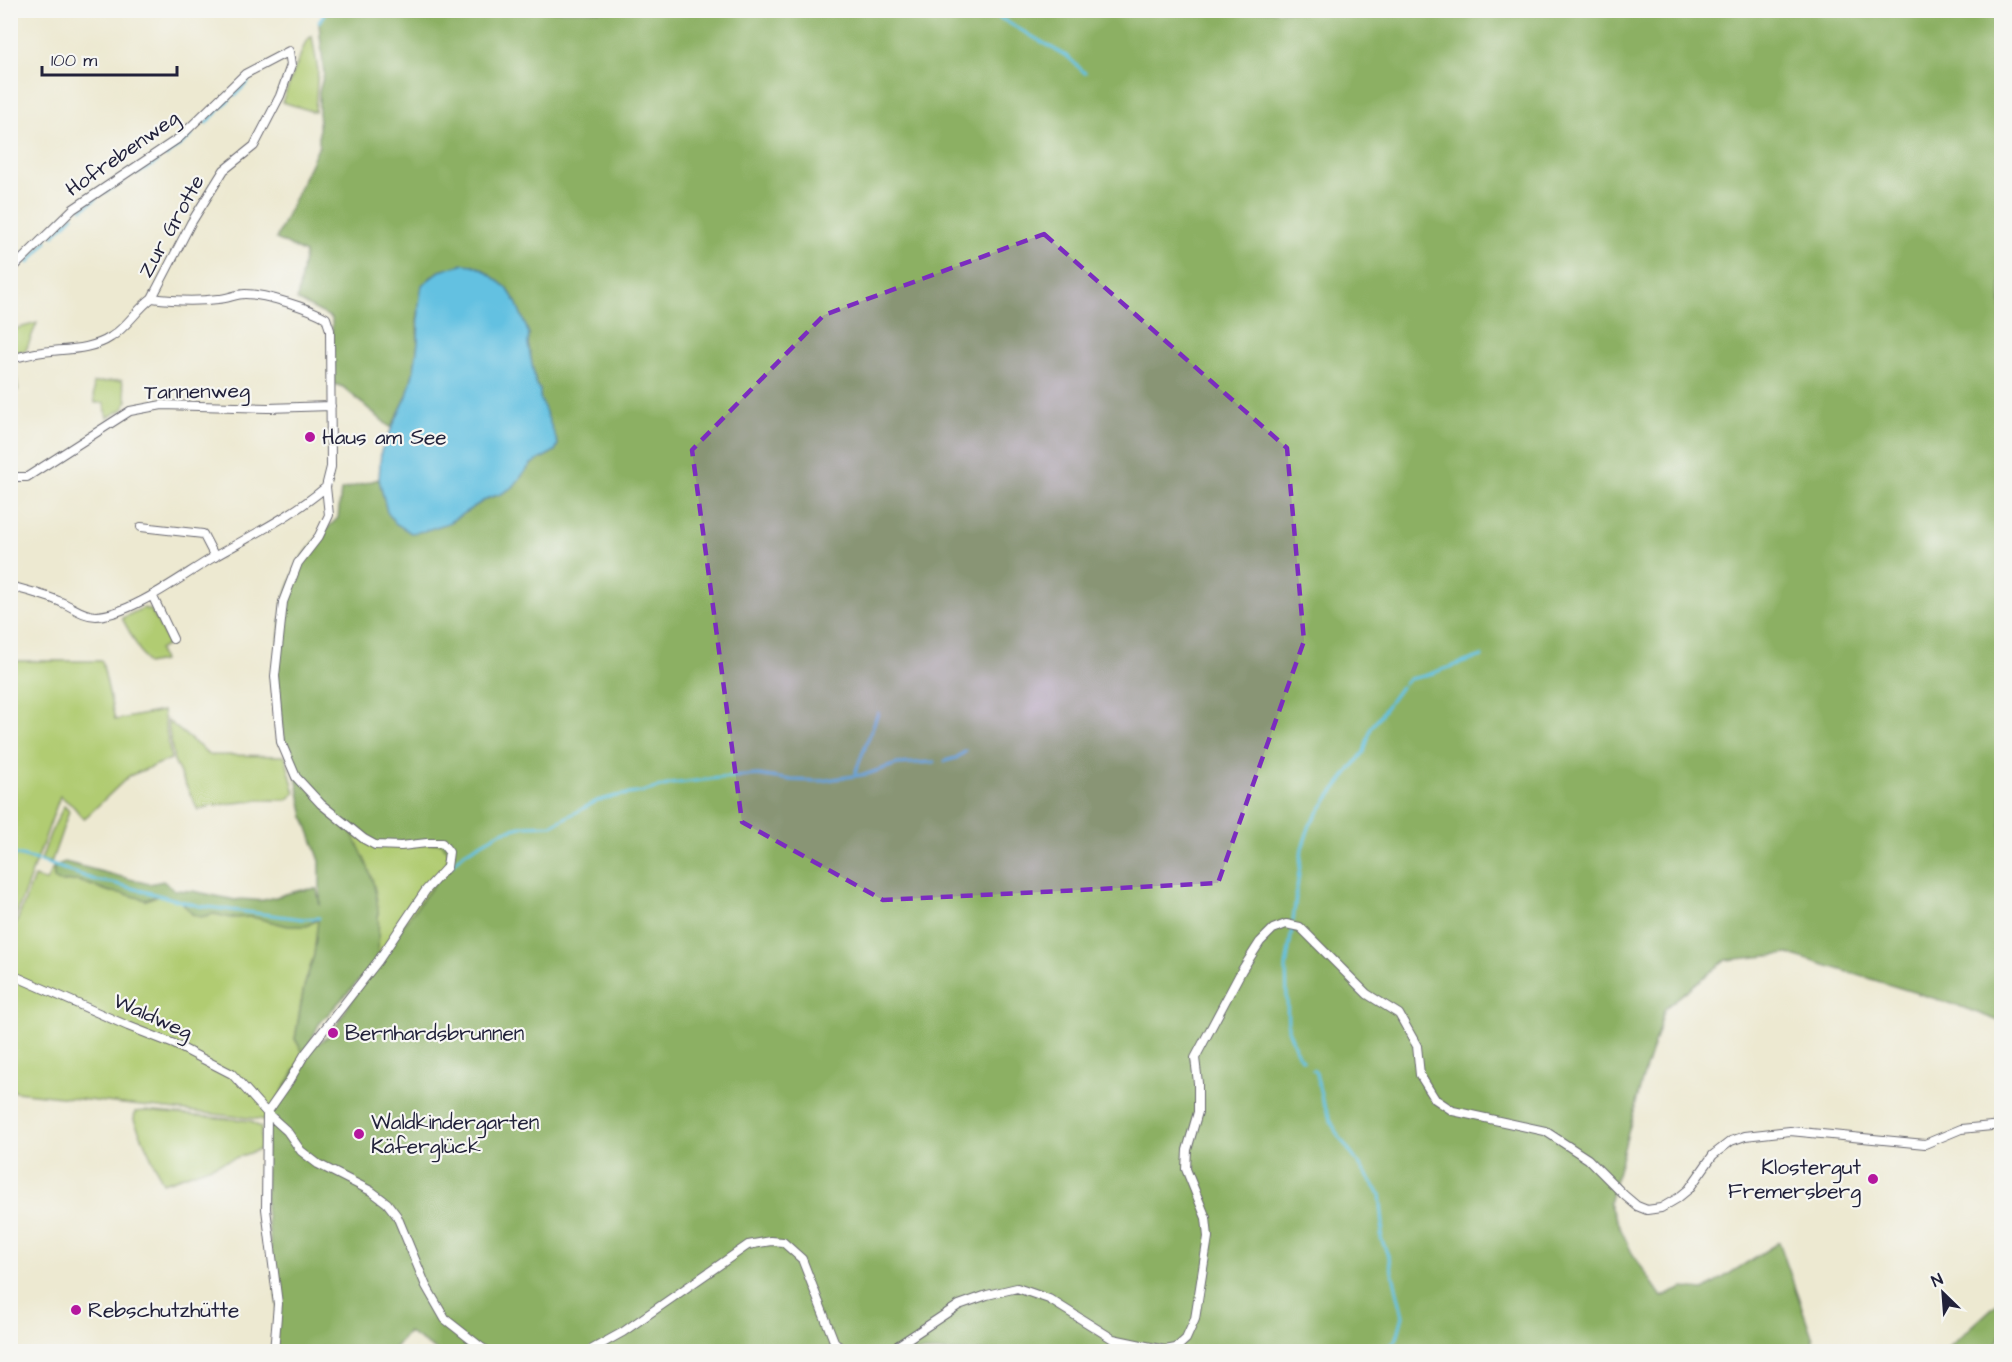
<svg xmlns="http://www.w3.org/2000/svg" width="2012" height="1362" viewBox="0 0 2012 1362" font-family="'Architects Daughter',sans-serif">
<style>
.green{fill:#b1cc72;stroke:#6a7756;stroke-width:1.5}
.forest{fill:#8cb064;stroke:#576950;stroke-width:1.5;fill-rule:evenodd}
.water{fill:#63c1e1;stroke:#42728e;stroke-width:1.5}
.lines{fill:none;stroke-linecap:round;stroke-linejoin:round}
.stream{stroke:#63c1e1;stroke-width:3}
.minor-casing{stroke:#696870;stroke-width:10}
.minor{stroke:#fff;stroke-width:8}
.marked{fill:#7b2cbf;fill-opacity:0.2;stroke:#7b2cbf;stroke-width:4.5;stroke-dasharray:12 8;stroke-linejoin:round}
.poi-dot{fill:#b5179e;stroke:#f6f6f2;stroke-width:2}
.labels{text-anchor:middle;stroke-width:4.5;stroke-linejoin:round;paint-order:stroke}
.street-label{font-size:21px;fill:#22223b;stroke:#f6f6f2}
.poi-label{font-size:21px;fill:#22223b;stroke:#f6f6f2;text-anchor:start}
</style>
<rect width="100%" height="100%" fill="#f6f6f2"/>
<filter id="ink" filterUnits="userSpaceOnUse"><feTurbulence type="fractalNoise" baseFrequency=".0167" numOctaves="2"/><feDisplacementMap in="SourceGraphic" scale="12" xChannelSelector="R" yChannelSelector="G"/><feConvolveMatrix kernelMatrix="1 2 1 2 8 2 1 2 1" color-interpolation-filters="sRGB"/></filter>
<filter id="wash" filterUnits="userSpaceOnUse"><feTurbulence type="fractalNoise" baseFrequency=".008" numOctaves="4" result="noise"/><feDisplacementMap in="SourceGraphic" scale="24" xChannelSelector="R" yChannelSelector="G"/><feGaussianBlur stdDeviation="1.35" result="paint"/><feColorMatrix in="noise" values="0 0 0 0 0 0 0 0 0 0 0 0 0 0 0 0 0 1.4 0 .05"/><feComposite in="paint" operator="in"/></filter>
<g filter="url(#wash)">
<rect width="100%" height="100%" fill="#ede9d1"/>
<path class="green" d="M312,36L318,70L315,112L282,102L306,41Z
M37,323L26,350L15,353L14,348H11V330Z
M14,362L18,390L11,391V363Z
M122,380L127,401L123,409L107,418L104,403H95L93,383Z
M143,608L151,610L169,644L159,650L163,661L147,664L122,618Z
M11,661H102L115,720L163,711L171,759L129,776L84,819L73,806L60,796L37,860L11,853Z
M167,720L210,755L285,756L295,793L287,800H259L211,806L198,810L174,761Z
M64,806L69,811L51,863L41,860L50,834Z
M348,827L442,843L449,852L447,867L378,961V910Z
M11,854L36,861L11,929L10,854Z
M54,866V879L60,882L79,881L110,892L125,893L146,900L159,895L181,901L319,918L314,955L304,987L295,1039L305,1054L266,1120L16,1092L11,1089V932L16,924L34,877L46,881Z
M145,1111L251,1121L261,1128V1149L163,1183L134,1120L135,1112Z"/>
<path class="forest" d="M326,11H2001V1022L1959,1006L1789,954L1726,960L1665,1008L1642,1081L1609,1204L1632,1253L1662,1297L1683,1288L1704,1290L1779,1242L1813,1339L1812,1351L439,1352L408,1332L392,1351H274L278,1304L266,1209V1120L304,1054L295,1039L304,987L314,955L318,919L307,926H288L252,917L231,918L214,914L201,917L192,914L181,901L163,896L159,895L146,900L125,894L111,892L79,881L60,882L54,879V866L65,862L149,884L163,881L175,890L193,891L235,900C245,897 255,902 264,900C283,896 298,888 317,889L320,906V861L304,817L296,777L284,742L275,676L283,602L298,563L319,536L338,518L341,490L379,479L387,511L448,523L488,498L501,494L513,487L531,464L555,451L558,444L539,397L540,390L536,385L528,344L529,334L516,302L507,288L482,269L473,265L440,271L430,278L421,297L417,321L418,343L414,370L407,396L391,428L343,387L334,384L332,318L297,300L305,253L276,239L319,146V92L324,74L319,24ZM349,828L375,845L441,843L449,852L447,867L378,959C378,944 379,928 378,912C377,882 363,854 349,828ZM374,964L331,1034L305,1053L319,1024Z
M2001,1300V1336L1991,1351H1945Z"/>
<path class="water" d="M463,264L473,265L482,269L507,288L516,302L529,334L528,344L536,385L540,390V397L558,444L555,451L531,464L513,487L501,494L488,498L448,523L424,531L411,533L395,523L387,512L379,479L381,451L407,396L414,370L418,343L419,305L422,285L440,271Z"/>
<g class="lines">
<path class="stream" d="M986,10L1068,57L1085,73
M319,22L327,10
M235,95L248,82
M206,123L230,99
M166,156L192,135
M137,174L157,162
M104,193L124,180
M82,209L96,199
M54,235L73,216
M28,263L47,241
M1404,684L1409,679L1424,676L1482,656
M945,761L956,758L966,751
M854,776L878,713
M10,853L37,860
M41,861L98,881L113,883L199,906L303,919L319,918
M451,865L466,852L501,832L525,826L552,825L597,801L616,796L642,792L671,784L719,778L758,775L791,780L821,781L867,774L897,764L934,762
M1293,921L1302,848L1310,825L1326,801L1364,752L1371,728L1401,687
M1292,929L1286,967L1288,1029L1298,1055L1303,1060
M1313,1070L1316,1073L1322,1100L1336,1132L1380,1194L1383,1224L1381,1238L1389,1258L1403,1316L1397,1338L1385,1352"/>
</g>
</g>
<g filter="url(#ink)">
<g class="lines">
<defs>
<path id="minor" d="M10,271L73,209L179,138L245,74L289,51L291,65L280,96L254,146L224,170L191,223L152,298
M10,359C21,357 32,353 43,352C65,349 92,350 111,337C127,327 137,309 152,298C175,301 195,302 218,299C227,299 236,294 245,294C265,294 309,308 326,318L330,330L331,467L326,487L329,515L319,536L298,563L283,602L275,676L281,742L296,777L321,804L364,839L375,845L401,846L427,843H442L449,852L447,867L426,890L378,961L305,1054L288,1083L267,1113L266,1209L278,1304L274,1352
M10,477H27L130,411L162,405L268,408L331,406
M141,527L203,534L215,557
M10,586C28,591 47,595 63,603C74,608 84,616 96,616C131,615 183,575 214,557C252,535 292,516 326,487
M152,595L173,639
M10,974L128,1026L174,1044L232,1074L267,1113L287,1131L301,1151L318,1164L371,1191L387,1203L397,1216L426,1286L445,1319L482,1348L491,1352
M587,1352L623,1332L748,1245L771,1241L783,1242L802,1259L834,1341L844,1352
M888,1352L959,1305L987,1295L1017,1288L1049,1299L1113,1339L1165,1350L1176,1348L1186,1339L1195,1319L1208,1237L1206,1218L1186,1169L1187,1150L1198,1112V1083L1195,1058L1242,970L1260,942L1273,929L1286,924L1300,927L1367,994L1399,1014L1417,1046L1420,1075L1435,1099L1453,1111L1545,1131L1588,1159L1624,1195L1637,1206L1647,1210L1661,1208L1678,1198L1689,1189L1713,1155L1731,1141L1745,1136L1790,1131L1925,1144L1961,1129L2002,1125"/>
</defs>
<use href="#minor" class="minor-casing"/>
<use href="#minor" class="minor"/>
</g>
</g>
<path class="marked" d="M1044,234L1287,448L1304,641L1218,883L883,900L742,822L692,450L824,315Z"/>
<g class="poi-dot">
<circle cx="310" cy="437" r="6"/>
<circle cx="333" cy="1033" r="6"/>
<circle cx="359" cy="1134" r="6"/>
<circle cx="1873" cy="1179" r="6"/>
<circle cx="76" cy="1310" r="6"/>
</g>
<g class="labels">
<g class="street-label">
<text transform="translate(122 153) rotate(-35)" y="7">Hofrebenweg</text>
<text transform="translate(171 226) rotate(-61)" y="7">Zur Grotte</text>
<text transform="translate(197 391) rotate(-1)" y="7">Tannenweg</text>
<text transform="translate(153 1016) rotate(24)" y="7">Waldweg</text>
</g>
<g class="poi-label">
<text x="322" y="444">Haus am See</text>
<text x="345" y="1040">Bernhardsbrunnen</text>
<text x="371" y="1129">Waldkindergarten<tspan x="371" dy="24">Käferglück</tspan></text>
<text x="1861" y="1174" text-anchor="end">Klostergut<tspan x="1861" dy="24">Fremersberg</tspan></text>
<text x="88" y="1317">Rebschutzhütte</text>
</g>
</g>
<rect width="2012" height="1362" fill="none" stroke="#f6f6f2" stroke-width="36"/>
<g transform="translate(1943 1293) rotate(335)" stroke="#f6f6f2" stroke-width="4.5" paint-order="stroke">
<path d="M0-4.5L10 22L0 15L-10 22Z" fill="#22223b"/>
<text y="-9" font-size="16" font-weight="bold" text-anchor="middle" fill="#22223b">N</text>
</g>
<path d="M42 66v9h135v-9" fill="none" stroke="#22223b" stroke-width="3"/>
<text x="51" y="66" font-size="18" fill="#22223b" stroke="#f6f6f2" stroke-width="4.5" paint-order="stroke">100 m</text>
</svg>
